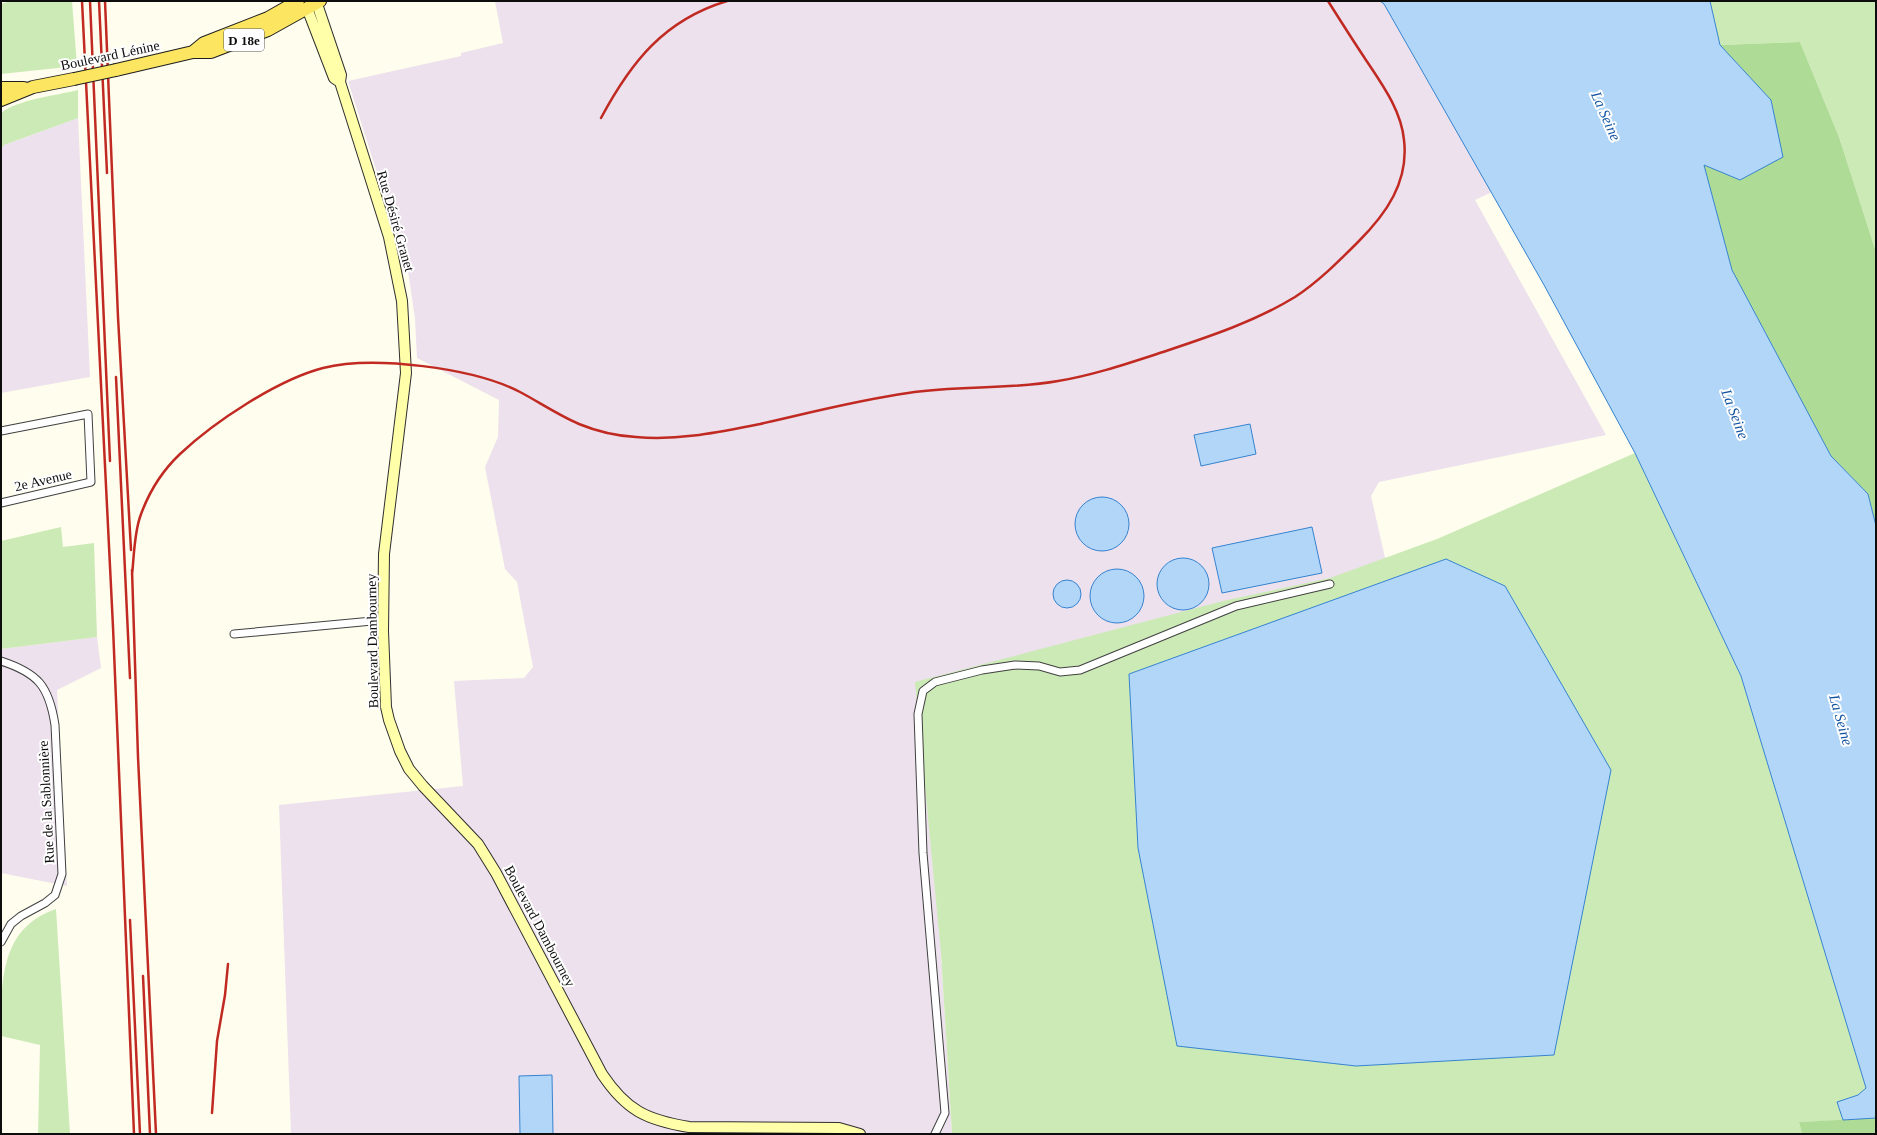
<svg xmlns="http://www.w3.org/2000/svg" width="1877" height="1135" viewBox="0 0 1877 1135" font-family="'Times New Roman',serif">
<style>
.industrial{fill:#ece1ec}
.green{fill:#cceab6}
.forest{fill:#aedb95}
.water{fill:#b1d6f8;stroke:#3683d0}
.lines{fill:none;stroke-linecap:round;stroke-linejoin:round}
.street-casing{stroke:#404040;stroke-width:9}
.secondary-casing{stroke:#2f2f2f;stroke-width:12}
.primary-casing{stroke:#1e1e1e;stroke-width:14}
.street{stroke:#fff;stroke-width:7}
.secondary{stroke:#fffea9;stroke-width:10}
.primary{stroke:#fce561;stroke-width:12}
.rail{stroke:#c12a22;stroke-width:2.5}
.primary-bridge-casing{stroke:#1e1e1e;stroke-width:14;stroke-linecap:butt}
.primary-bridge{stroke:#fce561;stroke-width:12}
.labels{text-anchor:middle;stroke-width:4;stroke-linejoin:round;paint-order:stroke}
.shield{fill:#fff;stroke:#565656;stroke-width:1}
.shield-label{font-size:13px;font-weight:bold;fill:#0d0d0d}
.street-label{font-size:14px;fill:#0d0d0d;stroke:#fff}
.water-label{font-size:15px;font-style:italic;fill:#1355a2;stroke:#fff}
</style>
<rect width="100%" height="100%" fill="#fffdee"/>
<path class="industrial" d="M495,1H1380L1384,4L1492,192L1475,200L1606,435L1379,482L1371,496L1386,562L941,953L952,1134H705L836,1131L621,1134H291L279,805L463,786L454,681L524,678L533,667L517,582L505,569L485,467L498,437L499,400L417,358L415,319L408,271L348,81L461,56V53L503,43Z
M78,118L90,377L1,393V149L4,145Z
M97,637L101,668L57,690L67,886L1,873V649Z"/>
<path class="green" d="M11,1H72L77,66L1,74V4Z
M1710,1H1876V252L1839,137L1800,42L1720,45Z
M78,90V118L4,145L1,149V113C16,100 58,95 78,90Z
M1635,453L1741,676L1866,1088L1858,1095L1837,1102L1843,1120L1799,1122L1802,1134H952L941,953L915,682L1223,601L1330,578L1437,539Z
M61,527L63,547L94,543L97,637L1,649V541Z
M56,909L70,1134H38L40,1045L1,1036C1,981 0,928 56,909Z"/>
<path class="forest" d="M1800,42L1839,137L1876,252V526L1868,494L1831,456L1732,270L1703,164L1740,180L1771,100L1720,45Z
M1876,1118V1134H1802L1799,1122Z"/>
<path class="water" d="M1380,1H1710L1720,45L1771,100L1783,157L1740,180L1704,165L1732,270L1831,456L1868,494L1876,526V1118L1843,1120L1837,1102L1858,1095L1866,1088L1741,676L1635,453L1544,285L1384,4Z
M1250,424L1256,454L1201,466L1194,435Z
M1075 524a27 27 0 1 1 54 0a27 27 0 1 1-54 0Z
M1312,527L1322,573L1222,593L1212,548Z
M1157 584a26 26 0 1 1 52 0a26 26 0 1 1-52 0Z
M1446,559L1505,586L1611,770L1554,1055L1356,1066L1177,1046L1138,848L1129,674Z
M1090 596a27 27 0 1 1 54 0a27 27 0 1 1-54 0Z
M1053 594a14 14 0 1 1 28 0a14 14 0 1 1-28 0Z
M552,1075L553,1134H520L519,1076Z"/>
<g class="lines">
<defs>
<path id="street" d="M1,431L88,414L91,482L1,503
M234,634L383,620
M1,661C38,673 49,686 55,725L62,874L55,895L45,903L21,916L11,924L1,942
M935,1134L945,1113L923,853L918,714L923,691L935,682L982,670L1015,665L1039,666L1060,672L1080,670L1236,606L1330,584"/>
<path id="secondary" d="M316,1L341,75L340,82L389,237L402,301L406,373L384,554L383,631L386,707L389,720L400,751L409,769L423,786L478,844L496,873L602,1074C626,1110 646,1120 689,1127L839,1128L860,1134
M307,8L334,78L340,82"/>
<path id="primary" d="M193,52L204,43L268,18L298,1
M116,70L193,52H211L268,30L320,1
M1,88H24
M1,100L33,87L74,79"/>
</defs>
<use href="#street" class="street-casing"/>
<use href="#secondary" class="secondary-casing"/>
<use href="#primary" class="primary-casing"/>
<use href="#street" class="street"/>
<use href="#secondary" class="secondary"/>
<use href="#primary" class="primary"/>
<path class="rail" d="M82,1L113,627L134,1134
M90,1L110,461
M99,1L107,173
M105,1L118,317L131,550
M601,118C631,62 664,20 727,1
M116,377L130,678
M132,570L138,757L156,1134
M132,575C134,557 134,535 140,517C148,494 162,471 180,454C214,422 277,380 323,368C373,355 474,368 520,392C539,402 558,415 579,424C596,431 617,436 636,437C678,441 719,432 760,424C809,413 858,400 908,393C958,385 1008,390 1058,381C1094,375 1129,363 1163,352C1208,337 1254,322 1295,297C1318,282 1338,262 1358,242C1386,214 1409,182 1404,140C1401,109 1381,83 1364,57C1352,39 1340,20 1328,1
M130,920L140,1134
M143,976L150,1134
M212,1113L217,1041L225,995L228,964"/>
<defs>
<path id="primary-bridge" d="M74,79L116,70"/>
</defs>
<use href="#primary-bridge" class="primary-bridge-casing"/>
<use href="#primary-bridge" class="primary-bridge"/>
</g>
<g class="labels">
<rect class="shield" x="224" y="29" width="40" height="22" rx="3"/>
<g class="shield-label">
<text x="244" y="45">D 18e</text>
</g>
<g class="street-label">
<text transform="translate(110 55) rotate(-12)" y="5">Boulevard Lénine</text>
<text transform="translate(396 221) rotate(74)" y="5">Rue Désiré Granet</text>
<text transform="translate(43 480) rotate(-13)" y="5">2e Avenue</text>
<text transform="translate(372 641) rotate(-91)" y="5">Boulevard Dambourney</text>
<text transform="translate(46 802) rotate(-93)" y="5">Rue de la Sablonnière</text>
<text transform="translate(540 926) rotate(62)" y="5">Boulevard Dambourney</text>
</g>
<g class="water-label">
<text transform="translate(1606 116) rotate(66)" y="5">La Seine</text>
<text transform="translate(1735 414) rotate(69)" y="5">La Seine</text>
<text transform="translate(1841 720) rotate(74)" y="5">La Seine</text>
</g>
</g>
<rect width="1877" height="1135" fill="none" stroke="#0d0d0d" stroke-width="4"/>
</svg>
